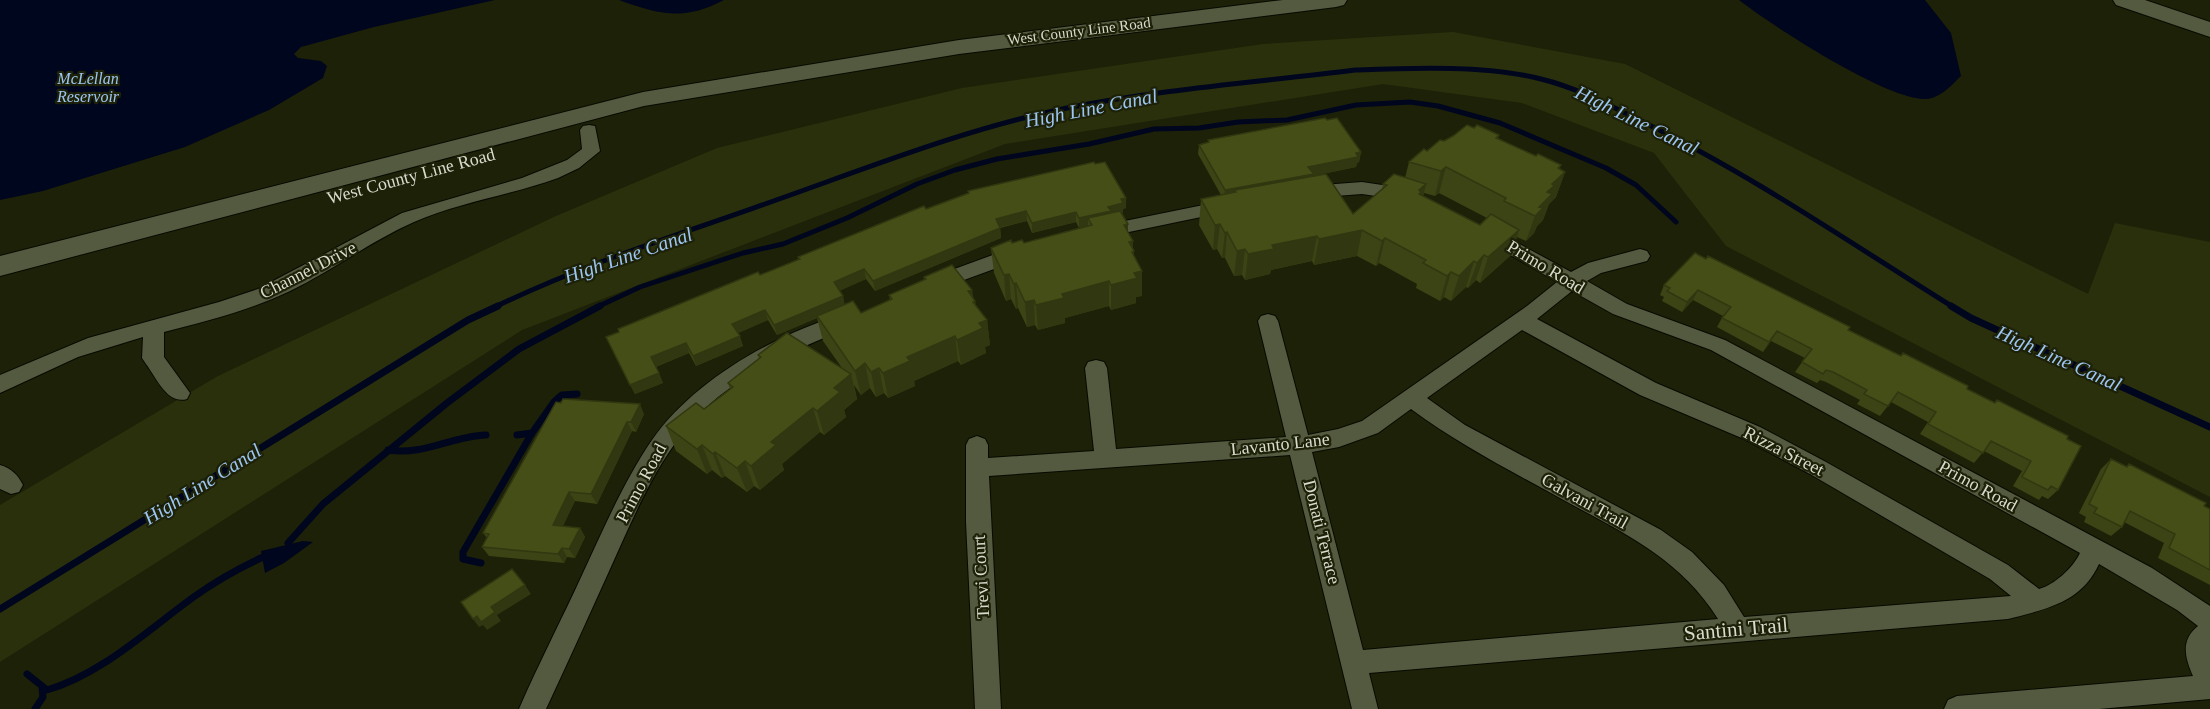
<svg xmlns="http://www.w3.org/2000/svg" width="2210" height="709" viewBox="0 0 2210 709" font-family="Georgia,serif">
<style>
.green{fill:#2a300c}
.water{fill:#00061d}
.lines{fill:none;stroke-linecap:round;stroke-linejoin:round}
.stream-far1{stroke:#00061d;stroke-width:5}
.stream{stroke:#00061d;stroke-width:7}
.minor-casing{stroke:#070a00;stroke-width:2}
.secondary-casing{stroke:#070a00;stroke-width:2}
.minor{fill:#545a3f;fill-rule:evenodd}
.secondary{fill:#545a3f;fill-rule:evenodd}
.wall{fill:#3c4314;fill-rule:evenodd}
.shaded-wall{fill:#313710}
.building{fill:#464e17;stroke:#313710;stroke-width:1.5}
.labels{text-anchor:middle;stroke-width:4.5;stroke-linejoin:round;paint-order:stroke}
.far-street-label{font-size:15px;fill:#d8dbcc;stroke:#1d2108}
.far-water-label{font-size:16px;font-style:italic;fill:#9dc6f2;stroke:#1d2108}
.street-label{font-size:18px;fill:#d8dbcc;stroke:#1d2108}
.water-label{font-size:20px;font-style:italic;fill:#9dc6f2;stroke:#1d2108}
.near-street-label{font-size:21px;fill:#d8dbcc;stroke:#1d2108}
</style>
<rect width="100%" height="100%" fill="#1d2108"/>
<path class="green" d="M1453,32L1625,64L2088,294L2115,223L2210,242V497L1726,246L1654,153L1522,103L1383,84L1005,144L522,330L0,662V505L218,376L556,216L717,148L962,88L1263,44Z"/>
<path class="water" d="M0,0H495L374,27L301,47L294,54L298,58L321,61L327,66L323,78L269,110L185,147L43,191L0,200Z
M619,0H724C684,21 660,15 619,0Z
M1739,0H1925L1951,33L1961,76C1953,84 1944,94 1932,98C1899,109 1768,23 1739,0Z
M303,541L313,542L284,563L265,573L261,551Z"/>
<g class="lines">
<path class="stream-far1" d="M495,307C581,265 675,236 765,204C865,169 964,129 1067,108C1162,89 1260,82 1355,70C1411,68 1487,65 1541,79C1578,88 1611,106 1645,123C1752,175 1852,244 1953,307
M597,307L640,287L743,253L783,244L847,218L917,184L955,170L997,159L1089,144L1154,129L1199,128L1238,122L1287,120L1356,105L1410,102L1438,106L1500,123L1606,168L1636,185L1676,222"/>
<path class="stream" d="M1951,306L1971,318L2210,427
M517,435L532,433
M388,450C423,456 452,436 486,435
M288,543L323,504L447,403L519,349L600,306
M481,563L463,559V552L532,433L554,402L562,395L577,394
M0,609L468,320L498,306
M27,674L47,690C102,674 149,629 195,596C216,581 239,568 263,557
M35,709L43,697L42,688"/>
<defs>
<path id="minor" d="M589,125L595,126L600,151L579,168L558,178C511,195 460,202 414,222C371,241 333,270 290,291C250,310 207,321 164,332V357L190,393L187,399C167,405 156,377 146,364L142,358L143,337L78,357L0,393V375L88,338L219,302L258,289L402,213L522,178L567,160L582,149L580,130L583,126Z
M1362,182L1409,189L1416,191L1418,195L1416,199L1409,201L1362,194L1309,198L1302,196L1300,192L1302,188L1309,186Z
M1228,200L1235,202L1237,206L1235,210L1100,238L1093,237L1090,232L1093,227L1100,226Z
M1488,227L1571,272L1588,263L1640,249L1647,251L1650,256L1647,261L1601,273L1587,281L1627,304L1725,340L2152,568L2210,606V699L2099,709H1944L1948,700L1957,696L2193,676C2185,658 2180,640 2198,626L2177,610L2099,564C2081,603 2046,609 2008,619L1369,673L1378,709H1352L1290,455L989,476L1001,709H975L966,522V445L969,439L977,436L985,439L988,445V458L1094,451L1085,368L1088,362L1096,360L1104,362L1107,368L1116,449L1286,437L1258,321L1261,316L1268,314L1275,316L1278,321L1308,435L1338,429L1362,421L1527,306L1557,282L1481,238L1478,233L1481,228ZM1572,291L1613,314L1711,350L2080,553C2073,568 2054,585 2039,589L2008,565L1826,462L1760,427L1656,383L1537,319ZM1522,330L1640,395L1744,439L1810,474L1990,579L2011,596L1744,617L1724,585L1692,552L1661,530L1465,425L1427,398ZM1411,409C1461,446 1515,473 1569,503C1628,535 1681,560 1718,619L1363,650L1312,452L1339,447L1378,433Z
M1020,245L1027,247L1030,252L1027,257L934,291L927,289L924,284L927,279Z
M847,313L854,315L857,320L854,325C807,345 758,365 718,397C664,441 638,507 610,569C589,615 568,662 546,709H519C539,663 562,619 583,573C604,528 624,481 652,440C695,379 776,334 847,313Z
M0,465C11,468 18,475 23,485L19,492L11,494L0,489Z"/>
<path id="secondary" d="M1283,0H1347L1344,5L1336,7L959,54L644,106L0,276V256L643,92L959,40Z
M2113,0H2145L2210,22V37L2116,5Z"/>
</defs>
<use href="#minor" class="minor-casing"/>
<use href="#secondary" class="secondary-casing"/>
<use href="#minor" class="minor"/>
<use href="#secondary" class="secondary"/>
</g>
<path class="wall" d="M1327,120L1361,152L1359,162L1357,163L1356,167L1313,176L1353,214L1382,189L1383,184L1405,178L1409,162L1444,141L1474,128L1499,135L1498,138L1565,172L1556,197L1549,204L1543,220L1537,226L1534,233L1526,241L1517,237L1511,255L1480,283L1476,280L1468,288L1466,287L1451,301L1444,297L1440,301L1416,288L1417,284L1379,263L1376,266L1357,256L1314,265L1312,261L1271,270L1270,274L1245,280L1242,275L1234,276L1225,258H1222L1217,249L1213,250L1199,225L1201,199L1221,195L1198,154L1199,145L1208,143V140ZM1424,193L1435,196L1439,193L1487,218L1480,225L1423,196Z
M1095,164L1126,198V208L1123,209V213H1122L1128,224V232L1134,251V256L1142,296L1136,297V303L1111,310L1109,306L1065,318V323L1038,330L1035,325L1027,327L1018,308L1016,309L1011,299L1006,301L994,273L991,248L1012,243H1024L1079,228L1076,222L1032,233L1027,221L1000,228L1001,238L875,291L866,279L839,291L843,296L844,305L861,313L890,300L889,295L925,280L924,277L973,298L975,301L976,306L987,320L990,345L985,347L986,353L961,365L958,361L914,381L915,386L888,398L884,393L876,397L870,388L861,395L854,385L857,399L844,410L846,417L824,435L820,432L782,464L784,470L760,490L754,486L747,492L725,476L722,478L712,470L707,474L676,451L666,426L704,409L730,389L728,383L759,359L758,355L842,368L823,341L817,318L777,335L768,320L738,333L743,346L696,366L689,353L656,367L663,383L635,394L611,347L760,275L799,260L798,257L968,194V191Z
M1695,253L1995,403L1997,400L2067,439L2058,490L2048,499L2042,496L2039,500L2013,486L2022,471L1984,451L1974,463L1920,434L1928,422L1891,402L1880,416L1857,404L1860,400L1826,382L1820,380L1817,383L1795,372L1805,358L1771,341L1763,352L1717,327L1723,316L1693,300L1682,312L1662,301L1664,297L1660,295L1664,285Z
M556,402L644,414L636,432L632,431L597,504L575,501L563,526L580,528L585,537L575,558L567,557L564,563L489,556L482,547L487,538L483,533Z
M2111,459L2126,467L2129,464L2210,509V585L2158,558L2164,543L2124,522L2122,527L2111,536L2084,522L2086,517L2079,513L2101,469Z"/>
<path class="shaded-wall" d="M1361,152L1359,162L1357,163L1356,167L1313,176L1312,184L1236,192L1235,190L1234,198L1224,200L1225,190Z
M1561,165L1556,181L1565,172L1556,197L1549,204L1543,220L1537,226L1534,233L1526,241L1535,216L1558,168Z
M1446,167L1439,193L1435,196L1441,171Z
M1426,184L1420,209L1419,190Z
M1126,198V208L1123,209V213L1111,216L1088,218V226L1079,228V218L1108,207L1121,199Z
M1026,211L1027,221L996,228V219Z
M1076,212V222L1032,233V223Z
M1128,224L1127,249L1124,225Z
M1220,224L1217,249L1213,250L1215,225Z
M1000,228L1001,238L875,291L873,281Z
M1362,230L1357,256L1314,265L1319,239Z
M1519,230L1511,255L1480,283L1488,257Z
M1227,232L1225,258H1222L1225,233Z
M1317,236L1312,261L1271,270L1270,274L1245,280L1248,254L1272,245Z
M1385,238L1379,263L1376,266L1382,241Z
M1133,241V252L1134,251L1133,277L1129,242Z
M1245,249L1242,275L1234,276L1237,251Z
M1484,255L1476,280L1468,288L1477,263Z
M1474,261L1466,287L1451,301L1459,276Z
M864,269L866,279L836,292L834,282Z
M1142,271V296L1136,297V303L1111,310V285L1134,273Z
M1451,272L1444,297L1440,301L1447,276Z
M1009,274L1011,299L1006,301L1004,275Z
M1109,281V306L1065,318V323L1038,330L1036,305L1062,294Z
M1016,283L1018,308L1016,309L1014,284Z
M972,290L974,301H975L978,326L968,291Z
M1698,290L1693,300L1682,312L1687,302Z
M843,296L845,306L817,316V318L777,335L774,325Z
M1034,300L1035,325L1027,327L1025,302Z
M765,310L768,320L736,334L732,324Z
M987,320L990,345L985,347L986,353L961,365L957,340L979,323Z
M1777,331L1771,341L1763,352L1769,342Z
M740,336L743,346L696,366L693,356Z
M955,336L958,361L914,381L915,386L888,398L883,373L907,357Z
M686,343L689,353L655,367L651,357Z
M865,363L870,388L861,395L855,371Z
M879,368L884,393L876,397L871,372Z
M659,373L663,383L635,394L630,385Z
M851,374L857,399L844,410L846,417L824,435L817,411L834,388Z
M640,404L644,414L636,432L631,422Z
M813,408L820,432L782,464L784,470L760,490L751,466L771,442Z
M627,422L632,431L597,504L591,494Z
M702,445L712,470L707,474L697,449Z
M715,452L725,476L722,478L713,454Z
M745,461L754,486L747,492L737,468Z
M569,492L575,501L559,534L553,525Z
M580,528L585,537L575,558L569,549Z
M562,548L567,557L564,563L558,554Z
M525,585L531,594L497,615L491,607Z
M495,612L501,621L487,630L483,625L479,627L473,619L477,616Z"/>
<path class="building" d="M1325,118L1327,120L1337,118L1361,152L1356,153L1358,157L1308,167L1314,174L1225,190L1199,145L1209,142L1208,140Z
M1467,125L1474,128L1477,125L1499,135L1496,138L1536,156L1538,154L1561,165L1558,168L1565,172L1552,184L1554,186L1547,192L1552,194L1539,207L1543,208L1535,216L1504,201L1506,198L1446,167L1441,171L1409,162L1424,149L1427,151L1440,140L1444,141L1453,136Z
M1094,162L1095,164L1105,162L1126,198L1121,199L1123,203L1108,207L1111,211L1079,218L1076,212L1032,223L1026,211L996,219L1000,228L873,281L864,269L834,282L843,296L774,325L765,310L732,324L740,336L693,356L686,343L651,357L659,373L630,385L606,337L619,332L618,329L758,272L760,275L800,259L798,257L924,206L926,209L969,193L968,191Z
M1326,174L1353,214L1387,185L1383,184L1394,174L1426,184L1419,190L1421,192L1419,194L1480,225L1491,214L1519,230L1488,257L1484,255L1477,263L1474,261L1459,276L1451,272L1447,276L1423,263L1426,260L1385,238L1382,241L1362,230L1319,239L1317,236L1272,245L1274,249L1248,254L1245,249L1237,251L1227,232L1225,233L1220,224L1215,225L1201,199L1236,192L1235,190Z
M1120,211L1128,224L1124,225L1133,241L1129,242L1134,251L1132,252L1142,271L1134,273L1137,278L1111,285L1109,281L1062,294L1064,298L1036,305L1034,300L1025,302L1016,283L1014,284L1009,274L1004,275L991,248L1011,240L1012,243L1022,240L1024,243L1092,225L1088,218Z
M1695,253L1706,259L1708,256L1850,327L1848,330L1901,356L1903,353L1968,386L1967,389L1995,403L1997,400L2068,436L2067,439L2081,446L2058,490L2051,486L2048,490L2022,477L2031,461L1991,441L1983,453L1928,424L1936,412L1898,392L1888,406L1864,394L1867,390L1833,372L1826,370L1823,374L1802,362L1812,349L1777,331L1769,342L1722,318L1731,307L1698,290L1687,302L1667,291L1670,288L1664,285Z
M952,265L972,290L968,291L975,301L973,302L987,320L979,323L983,328L957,340L955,336L907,357L910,361L883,373L879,368L871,372L865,363L855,371L817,316L853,301L861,313L892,299L889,295L926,279L924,277Z
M787,333L851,374L834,388L840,392L817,411L813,408L771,442L776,445L751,466L745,461L737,468L715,452L713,454L702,445L697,449L666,426L696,403L704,409L733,387L728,383L761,357L758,355Z
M563,399L640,404L631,422H627L591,494L569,492L553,525L580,528L569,549L562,548L558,554L482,547L489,534L483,533L556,402L561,403Z
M2111,459L2127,467L2129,464L2206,503L2204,506L2210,509V570L2169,548L2175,534L2130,511L2122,527L2094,513L2097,508L2089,504Z
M512,569L525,585L491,607L495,612L481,622L477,616L473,619L461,602Z"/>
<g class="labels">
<g class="far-street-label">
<text transform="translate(1079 31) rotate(-7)" y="5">West County Line Road</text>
</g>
<g class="far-water-label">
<text x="88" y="84">McLellan<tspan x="88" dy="18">Reservoir</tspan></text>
</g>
<g class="street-label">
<text transform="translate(411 176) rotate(-15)" y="6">West County Line Road</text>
<text transform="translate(1546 267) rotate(31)" y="6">Primo Road</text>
<text transform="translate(308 270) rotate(-27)" y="6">Channel Drive</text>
<text transform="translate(1280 444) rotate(-6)" y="6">Lavanto Lane</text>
<text transform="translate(1784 451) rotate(27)" y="6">Rizza Street</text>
<text transform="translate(641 483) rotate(-62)" y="6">Primo Road</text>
<text transform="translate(1978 486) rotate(29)" y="6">Primo Road</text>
<text transform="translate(1585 501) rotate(29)" y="6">Galvani Trail</text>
<text transform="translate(1322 532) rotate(76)" y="6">Donati Terrace</text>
<text transform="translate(981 577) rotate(-93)" y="6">Trevi Court</text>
</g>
<g class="water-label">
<text transform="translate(1091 108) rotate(-11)" y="7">High Line Canal</text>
<text transform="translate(1637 120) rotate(26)" y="7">High Line Canal</text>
<text transform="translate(628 255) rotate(-19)" y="7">High Line Canal</text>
<text transform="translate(2059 358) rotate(24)" y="7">High Line Canal</text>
<text transform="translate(202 484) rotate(-32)" y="7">High Line Canal</text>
</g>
<g class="near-street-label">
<text transform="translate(1736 629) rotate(-5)" y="7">Santini Trail</text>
</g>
</g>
</svg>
